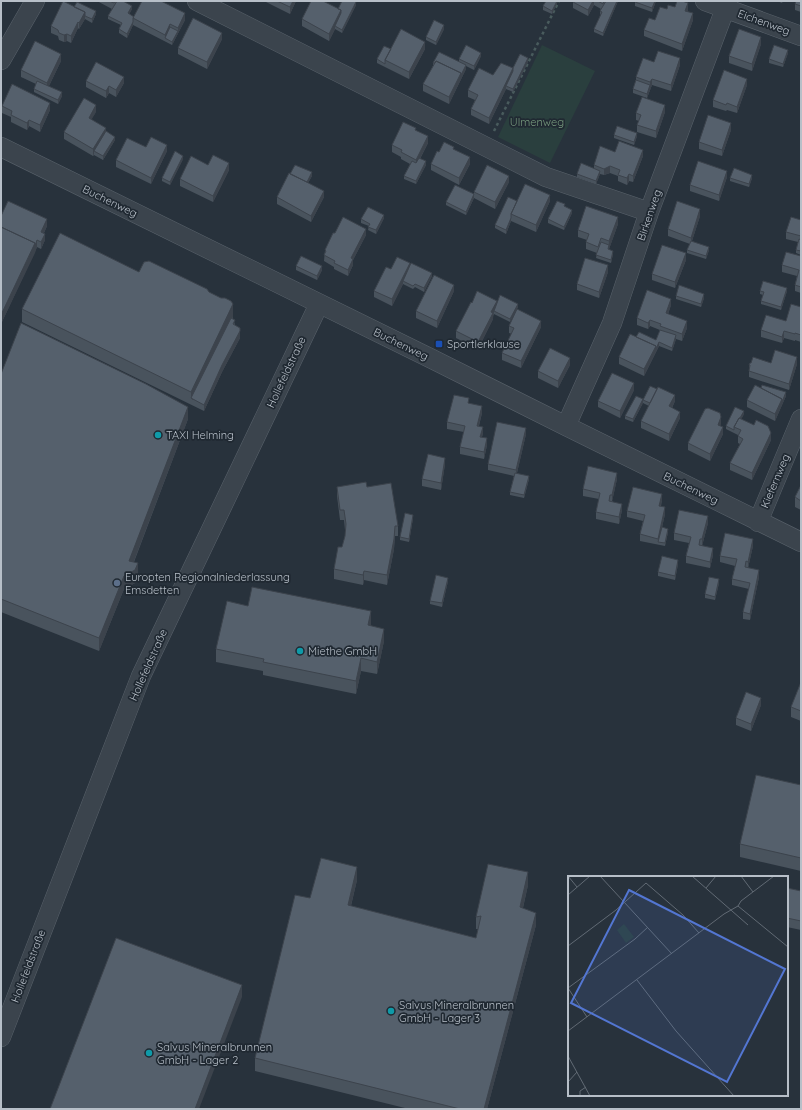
<svg xmlns="http://www.w3.org/2000/svg" width="802" height="1110" viewBox="0 0 802 1110" font-family="Quicksand,sans-serif">
<style>
.green{fill:#2a3f3e}
.lines{fill:none;stroke-linecap:round;stroke-linejoin:round}
.minor-casing{stroke:#59626b;stroke-width:20}
.path{stroke:#495b5d;stroke-width:2.5;stroke-dasharray:3 3;stroke-linecap:butt}
.minor{stroke:#3b444d;stroke-width:19}
.wall{fill:#49535d}
.shaded-wall{fill:#3c434c}
.building{fill:#55606c;stroke:#3c434c}
.transit-dot{fill:#1a4fb4;stroke:#202932;stroke-width:1.5}
.culture-dot{fill:#0f9aa8;stroke:#202932;stroke-width:1.5}
.service-dot{fill:#5c6f8a;stroke:#202932;stroke-width:1.5}
.labels{text-anchor:middle;stroke-width:3.5;stroke-linejoin:round;paint-order:stroke}
.street-label{font-size:11px;fill:#b7bfc8;stroke:#202932}
.park-label{font-size:11px;fill:#789b7e;stroke:#202932}
.poi-label{font-size:11px;fill:#b7bfc8;stroke:#202932;text-anchor:start}
.inset-road{fill:none;stroke:#616a74;stroke-width:1}
.view{fill:#5376d2;fill-opacity:0.15;stroke:#5376d2;stroke-width:2}
.inset-edge{fill:none;stroke:#b7bfc8;stroke-width:2}
</style>
<rect width="100%" height="100%" fill="#28323c"/>
<path class="green" d="M542,45L595,71L550,163L498,137Z"/>
<g class="lines">
<defs>
<path id="minor" d="M197,1L546,177L649,212
M705,1L801,36
M1,60L35,1
M1,147L432,359L566,426L801,542
M566,426L612,323L649,212L728,1
M758,522L801,419
M1,1037L141,676L319,304"/>
</defs>
<use href="#minor" class="minor-casing"/>
<path class="path" d="M494,131L559,1"/>
<use href="#minor" class="minor"/>
</g>
<path class="wall" d="M97,1H123L132,9L129,14L134,17L185,20L172,45L133,25L127,38L119,33V29L121,25L108,19V16L112,9Z
M264,1H296L290,14Z
M546,1H558L552,14L543,10V6Z
M573,1H618L603,36L594,32V29L601,15L600,14V11L601,9L594,5L588,16L573,8Z
M656,1L652,12L635,6V2Z
M777,1H783L782,3Z
M801,1V12L795,10V4Z
M356,5L342,33L335,29L329,41L302,26V19L338,9Z
M74,7L96,14L92,23L85,19L79,29L78,28L71,43L67,41L64,42L59,40L58,36L51,33V26Z
M675,7L688,10L687,12L693,20L682,51L644,36V30L667,9Z
M444,29L436,45L426,40V37Z
M222,39L207,69L178,54V48Z
M761,44L752,71L729,63V56Z
M391,49H425L409,79L377,63V59Z
M788,53L783,67L769,63V59Z
M481,56L474,70L466,66V69L449,104L423,91V84L433,66V63L459,62V59Z
M61,61L49,86L62,96L58,104L34,92V89L36,84L21,77V70Z
M528,62L513,92L506,89L489,124L471,115V109L475,100L468,97V90L493,75Z
M654,62L680,65L671,91L652,85L647,98L633,93V89L636,80V77Z
M86,81L124,83L116,97L109,93L106,98L86,87Z
M747,85L737,113L727,110L726,111L713,107V100Z
M2,106L50,110L40,132L29,126L27,130L11,122V117L2,113Z
M96,112L91,119L106,131L115,140L103,160L94,155L93,156L64,139V132Z
M665,112L656,138L637,132V125L639,121L636,120V113Z
M416,130L428,143L420,159L426,165L416,184L404,179V176L410,164L401,159V157L392,152V145Z
M731,130L722,156L699,149V142Z
M614,135L637,136L634,145L614,138Z
M146,147L167,151L151,184L116,167V160Z
M454,150L470,164L459,185L431,170V164L439,152Z
M615,152L643,156L633,182L629,181L627,185L618,181V176L610,173L604,175L600,174L596,184L577,177V174L594,168V165Z
M183,159L170,185L162,181V178Z
M208,165L229,170L213,202L180,186V179Z
M290,174L312,176L308,183L324,197L311,222L277,204V197Z
M727,177L719,201L690,191V185Z
M730,178H752L749,187L730,181Z
M509,182L495,209L474,198L466,215L446,205V202L474,194V192Z
M517,201H550L536,232L511,221L506,234L495,228V225Z
M572,213L564,230L548,223V219Z
M1,216L47,226L44,233L45,240L41,249L37,247L1,324Z
M700,216L692,241L709,250L706,259L687,253V250L690,244L668,236V229Z
M384,218L376,234L368,230L369,226L361,223V219Z
M801,220V255L796,253V250L798,242L786,239V232Z
M618,224L609,249L613,254L611,263L596,258L597,253L586,249V242L587,240L578,237V230Z
M335,233L366,235L353,260V265L348,276L334,269V267L324,261L325,250Z
M801,256V293L795,291V285L797,276L782,272V265Z
M686,260L675,288L652,280V274Z
M296,266L322,270L317,280L296,270Z
M410,266L432,276L424,292L415,287L413,289L403,284L392,306L374,297V291L391,269Z
M139,272L209,292L233,317V319L240,338L222,372L204,411L22,322V309Z
M608,272L599,298L577,290V284Z
M454,291L437,328L416,318V311Z
M760,291H787L781,310L761,304V301L763,295L760,294Z
M676,296L704,298L701,307L676,299Z
M472,303H497L518,307L510,322L494,314L493,316V319L478,349L456,338V331Z
M671,305L668,314L687,328L682,341L676,339L672,351L659,346L644,376L619,364V357L636,337L656,340L660,330L650,326L648,329L637,325V318Z
M801,307V342L795,340V341L784,338L782,343L761,337V330L786,321Z
M509,326L541,327L521,368L502,360V353L512,334L509,333Z
M751,363L797,364L789,390L749,377V365Z
M570,365L558,388L538,378V371Z
M1,374L188,419L134,562L138,576L135,583L124,589L99,651L1,612Z
M761,388L786,396L782,405L775,421L747,407V400Z
M634,390L620,418L598,407V401Z
M643,400L675,401L672,408L680,418L669,441L641,428V421L649,406L643,403Z
M469,403L482,413L479,426L483,433L482,437L487,445L484,459L460,454V447L464,432L447,429V422Z
M643,403L633,422L625,419V416Z
M744,414L741,419L771,440L752,480L730,470V463L740,444L738,443V435L726,429V426Z
M721,424L720,426L723,434L710,461L688,450V443Z
M526,434L517,473L529,479L524,498L510,495V492L514,476L488,470V464Z
M801,462V475H800V465Z
M445,464L441,490L422,486V479Z
M617,479L612,501L622,510L619,524L596,519V512L599,499L583,496V489Z
M801,485V510L795,507V497Z
M337,487H367L398,526V536H395L394,549L387,585L364,580L363,585L334,579V569L342,547L345,536V530L344,520H340L337,496Z
M662,500L661,506L665,514L662,527L668,532L665,546L640,541V534L643,521L627,517V511Z
M413,518L409,542L400,540V537Z
M708,523L702,546L713,555L710,568L686,563V556L689,543L674,540V533Z
M753,546L748,568L759,577L750,620L743,619V612L749,589L732,585V579L735,566L720,562V556Z
M678,564L675,580L658,576V572Z
M448,581L442,607L430,604V601Z
M719,583L715,600L705,598V594Z
M248,606L371,624L370,626L384,641L377,674L361,671L356,694L263,675V671L216,662V649Z
M801,682V721L791,717V707Z
M761,705L751,731L736,725V718Z
M801,785V871L740,857V844Z
M357,880L351,906L476,938L478,929H476V917L528,885L523,908L536,925L487,1109H409L255,1071V1058L310,898Z
M787,888L801,891V930L787,927Z"/>
<path class="shaded-wall" d="M293,1H296L290,14V7Z
M557,1H558L552,14V11Z
M593,1H594V5L588,16V10Z
M617,1H618L603,36V33Z
M655,1H656L652,12V8Z
M356,2V5L342,33V30Z
M688,3V10L685,18V11Z
M132,6V9L128,17V13Z
M341,10V17L335,26V29L329,41V34Z
M96,11V14L92,23V19Z
M85,12V19L79,29V23Z
M185,13V20L172,45V42L178,31V28Z
M693,13V20L682,51V44Z
M78,22V28L71,43V36Z
M133,22V25L127,38V34Z
M170,24V30L165,38V35Z
M444,25V29L436,45V42Z
M222,33V39L207,69V62Z
M67,34V41L64,42V35Z
M761,37V44L752,71V64Z
M425,42V49L409,79V72Z
M788,50V53L783,67V64Z
M481,53V56L474,70V66Z
M61,54V61L47,90V83Z
M528,58V62L513,92V89Z
M680,58V65L671,91V85Z
M466,65V69L449,104V97L461,73Z
M513,68V75L506,86V89L489,124V118Z
M124,77V83L116,97V90Z
M652,79V85L647,98V94L650,85V82Z
M747,79V85L737,113V107Z
M109,86V93L106,98V91Z
M62,92V96L58,104V100Z
M50,103V110L40,132V125Z
M96,105V112L89,124V118Z
M665,105V112L656,138V131Z
M29,120V126L27,130V123Z
M731,123V130L722,156V150Z
M106,128V134L94,151V154L93,156V149Z
M637,133V136L634,145V142Z
M428,136V143L416,166V160Z
M115,137V140L103,160V156Z
M167,145V151L151,184V178Z
M643,150V156L633,182V176Z
M183,156V159L170,185V182Z
M470,157V164L459,185V178Z
M426,161V165L416,184V181Z
M229,163V170L213,202V196Z
M610,166V173L604,175V169Z
M600,171V174L596,184V181Z
M727,171V177L719,201V195Z
M312,172V176L305,188V185Z
M629,174V181L627,185V178Z
M752,175V178L749,187V184Z
M509,176V182L495,209V202Z
M324,191V197L311,222V216Z
M474,195V198L466,215V212Z
M550,195V201L536,232V225Z
M700,209V216L691,244V238Z
M572,210V213L564,230V227Z
M384,215V218L376,234V230Z
M618,217V224L608,252L609,241Z
M511,218V221L506,234V230Z
M47,219V226L41,239V232Z
M366,229V235L353,260V265L348,276V270L351,258Z
M45,234V240L41,249V242Z
M37,240V247L35,253L1,324V315L35,243Z
M709,247V250L706,259V256Z
M613,251V254L611,263V260Z
M686,253V260L675,288V282Z
M410,263V270L403,281V284L392,306V299Z
M608,265V272L599,298V292Z
M322,266V270L317,280V276Z
M432,273V276L424,292V288Z
M454,285V291L437,328V321Z
M787,288V291L781,310V307Z
M704,294V298L701,307V304Z
M671,299V305L666,320V313Z
M497,301V307L494,311L493,319L478,349V342L491,312Z
M233,304V317L193,400L191,398V392Z
M518,304V307L510,322V319Z
M650,320V326L648,329V323Z
M541,321V327L521,368V361Z
M687,321V328L682,341V334Z
M240,331V338L222,372L204,411V405L222,365Z
M784,331V338L782,343V337Z
M676,335V339L672,351V348Z
M659,342V346L644,376V369L656,346Z
M797,357V364L789,390V384Z
M570,358V365L558,388V381Z
M634,383V390L620,418V411Z
M786,392V396L782,405L775,421V414Z
M675,395V401L669,413V406Z
M643,399V403L633,422V419Z
M482,406V413L477,432V426Z
M188,407V419L129,574L138,563V576L135,583L124,589L99,651V638Z
M744,411V414L737,428L736,427Z
M680,412V418L669,441V434Z
M721,417V424L718,431V425Z
M483,427V433L480,443V437Z
M723,427V434L710,461V454Z
M526,428V434L516,477V470Z
M771,433V440L752,480V473Z
M487,438V445L484,459V452Z
M445,458V464L441,490V483Z
M617,473V479L612,502V495Z
M529,476V479L524,498V495Z
M662,494V500L659,512V506Z
M622,504V510L619,524V517Z
M665,507V514L659,542H658V545V539Z
M413,515V518L409,542V539Z
M708,516V523L702,546V539Z
M395,526L394,549L387,585V575Z
M668,529V532L665,546V543Z
M753,539V546L748,568V562Z
M713,548V555L710,568V562Z
M678,560V564L675,580V576Z
M759,570V577L750,620V614Z
M364,571V580L363,585V575Z
M448,578V581L442,607V603Z
M719,579V583L715,600V597Z
M371,611V624L368,638V625Z
M384,629V641L377,674V662Z
M361,658V671L356,694V681Z
M761,698V705L751,731V724Z
M357,867V880L348,917V905Z
M528,872V885L520,920V907Z
M536,913V925L487,1109H484Z
M242,985V997L199,1109H195Z"/>
<path class="building" d="M63,1L85,12L79,23L78,22L71,36L67,34L64,35L59,33L58,30L51,26Z
M109,1H115L114,3Z
M117,1H123L132,6L128,13L134,17L133,18V22L127,34L119,29L122,23L108,16Z
M142,1H161L185,13L178,28L170,24L165,35L133,18Z
M277,1H293L290,7Z
M311,1H323L341,10L329,34L302,19Z
M342,1H354L356,2L342,30L335,26L341,13V10L338,9Z
M546,1H557L552,11L543,6Z
M573,1H593L588,10L573,2Z
M598,1H604L603,4Z
M606,1H617L603,33L594,29L602,12L600,11Z
M635,1H655L652,8L635,2Z
M677,1H682L688,3L685,11L693,13L682,44L644,30L649,18L655,20L660,7L667,9L668,5L675,7Z
M796,1H801V6L795,4Z
M77,2L96,11L92,19L85,16V12L74,7Z
M193,18L222,33L207,62L178,48Z
M434,20L444,25L436,42L426,37Z
M170,27L178,31L172,42L165,38Z
M401,29L425,42L409,72L385,60Z
M739,29L761,37L752,64L729,56Z
M35,41L61,54L47,83L21,70Z
M466,45L481,53L474,66L459,59Z
M774,45L788,50L783,64L769,59Z
M384,46L391,49L385,60V64L377,59Z
M658,51L680,58L671,85L652,79L650,82L636,77L643,58L654,62Z
M439,52L466,65L461,75V73L436,61L435,63H433Z
M520,54L528,58L513,89L506,86L513,71V68Z
M436,61L461,73L449,97L423,84Z
M96,62L124,77L116,90L109,86L106,91L86,81Z
M501,63L513,68L489,118L471,109L478,95L468,90L479,68L493,75Z
M724,70L747,79L737,107L727,103L726,105L713,100Z
M636,80L650,85L647,94L633,89Z
M37,81L62,92L58,100L34,89Z
M12,84L50,103L40,125L29,120L27,123L11,115L12,111L2,106Z
M642,97L665,105L656,131L637,125L641,115L636,113Z
M84,98L96,105L89,118L106,128L93,149L64,132Z
M708,115L731,123L722,150L699,142Z
M403,122L416,128L415,130L428,136L416,160L401,152L402,150L392,145Z
M617,126L637,133L634,142L614,135Z
M106,131L115,137L103,156L94,151Z
M151,137L167,145L151,178L116,160L127,138L146,147Z
M619,141L643,150L633,176L629,174L627,178L618,175L620,170L610,166L604,169L594,165L600,146L615,152Z
M444,142L454,147L453,149L470,157L459,178L431,164L437,151L439,152Z
M175,151L183,156L170,182L162,178Z
M213,155L229,163L213,196L180,179L191,156L208,165Z
M419,158L426,161L416,181L404,176L412,161L416,163Z
M698,161L727,171L719,195L690,185Z
M581,163L600,171L596,181L577,174Z
M295,165L312,172L307,182L290,174Z
M487,165L509,176L495,202L474,192Z
M734,168L752,175L749,184L730,178Z
M289,173L324,191L311,216L277,197Z
M525,184L550,195L536,225L511,214Z
M455,185L474,194L466,212L446,202Z
M508,197L517,201L511,214V218L506,230L495,225Z
M8,201L47,219L41,232L45,234L41,242L37,240L35,246V243L1,227V216Z
M557,201L565,204L564,206L572,210L564,227L548,219Z
M677,201L700,209L691,238L668,229Z
M586,206L618,217L609,241L601,238L598,247L586,242L589,234L578,230Z
M368,207L384,215L376,230L368,227L370,224L361,219Z
M343,217L366,229L351,258L353,259L348,270L334,263L335,261L324,255L326,251L325,250L333,233H335Z
M791,217L801,220V236L786,232Z
M1,227L35,243L1,315Z
M60,233L139,272L144,262L149,261L207,289L209,292L221,298H225L231,301L233,304L191,392L22,309Z
M799,239L801,240V251L796,250Z
M691,241L709,247L706,256L687,250Z
M601,242L609,245L608,249L613,251L611,260L596,255Z
M662,245L686,253L675,282L652,274Z
M786,252L801,256V287L795,285L799,270L782,265Z
M301,256L322,266L317,276L296,266Z
M397,257L410,263L392,299L374,291L386,267L391,269Z
M585,258L608,265L599,292L577,284Z
M411,263L432,273L424,288L415,284L413,286L403,281Z
M434,275L454,285L437,321L416,311Z
M763,281L787,288L781,307L761,301L764,292L760,291Z
M679,285L704,294L701,304L676,296Z
M647,290L671,299L666,313L687,321L682,334L660,326L661,324L650,320L648,323L637,318Z
M477,291L497,301L491,312L493,313L478,342L456,331L471,302L472,303Z
M500,295L518,304L510,319L494,311Z
M791,304L801,307V335L795,333V334L784,331L782,337L761,330L766,315L786,321Z
M517,309L541,321L521,361L502,353L514,328L509,326Z
M231,318L235,320L233,324L240,328V331L222,365L204,405L191,398Z
M21,323L146,384L188,407L129,561L138,563L135,570L124,576L99,638L1,599V374Z
M660,330L676,335L672,348L659,342L656,349V346L636,337L639,332L656,340Z
M630,334L656,346L644,369L619,357Z
M550,348L570,358L558,381L538,371Z
M775,350L797,357L789,384L749,371L750,365H749L750,363H751L753,357L771,363Z
M612,373L634,383L620,411L598,401Z
M755,385L782,399L775,414L747,400Z
M762,385L786,392L782,402V399L761,388Z
M650,386L657,389L650,403L643,400Z
M658,387L675,395L669,406L680,412L669,434L641,421Z
M454,395L469,398L468,403L482,406L477,426L483,427L480,437L487,438L484,452L460,447L465,426L447,422Z
M636,396L643,399L633,419L625,416Z
M735,407L744,411L740,418H739L734,427V430L726,426Z
M708,408L720,413L721,417L718,425L723,427L710,454L688,443L705,409Z
M739,418L754,425L756,420L768,426L771,433L752,473L730,463L743,439L738,436L741,430L734,427Z
M497,422L526,428L516,470L488,464Z
M428,454L445,458L441,483L422,479Z
M588,466L617,473L612,495H610L609,501L622,504L619,517L596,512L600,493L583,489Z
M515,473L529,476L524,495L510,492Z
M366,482L367,487L391,483L398,526H395L394,539L387,575L364,571L363,575L334,569L338,547H342L345,536L346,524L344,510H340L337,487Z
M801,485V501L795,497Z
M633,487L662,494L659,506L665,507L658,539L640,534L645,515L627,511Z
M679,510L708,516L702,539H700L699,545L713,548L710,562L686,556L691,537L674,533Z
M405,513L413,515L409,539L400,537Z
M662,527L668,529L665,543L658,542Z
M725,533L753,539L748,562L746,561L745,567L759,570L750,614L743,612L750,583L732,579L737,559L720,556Z
M662,556L678,560L675,576L658,572Z
M436,575L448,578L442,603L430,601Z
M709,577L719,579L715,597L705,594Z
M252,587L371,611L368,625L384,629L377,662L361,658L356,681L263,662L264,659L216,649L227,601L248,606Z
M801,682V711L791,707Z
M746,692L761,698L751,724L736,718Z
M756,775L801,785V858L740,844Z
M321,858L357,867L348,905L476,938L481,916L476,917L488,864L528,872L520,907L536,913L484,1109H460L255,1058L295,895L310,898Z
M734,875L740,877H733Z
M787,888L801,891V921L787,918Z
M116,938L242,985L195,1109H50Z"/>
<rect class="transit-dot" x="435" y="340" width="8" height="8" rx="2"/>
<g class="culture-dot">
<circle cx="158" cy="435" r="4"/>
<circle cx="300" cy="651" r="4"/>
<circle cx="391" cy="1011" r="4"/>
<circle cx="149" cy="1053" r="4"/>
</g>
<circle class="service-dot" cx="117" cy="583" r="4"/>
<g class="labels">
<g class="street-label">
<text transform="translate(764 22) rotate(20)" y="4">Eichenweg</text>
<text transform="translate(110 201) rotate(26)" y="4">Buchenweg</text>
<text transform="translate(649 215) rotate(-71)" y="4">Birkenweg</text>
<text transform="translate(401 344) rotate(26)" y="4">Buchenweg</text>
<text transform="translate(286 372) rotate(-65)" y="4">Hollefeldstraße</text>
<text transform="translate(775 481) rotate(-67)" y="4">Kiefernweg</text>
<text transform="translate(691 488) rotate(26)" y="4">Buchenweg</text>
<text transform="translate(148 665) rotate(-66)" y="4">Hollefeldstraße</text>
<text transform="translate(28 966) rotate(-69)" y="4">Hollefeldstraße</text>
</g>
<g class="park-label">
<text x="537" y="126">Ulmenweg</text>
</g>
<g class="poi-label">
<text x="447" y="348">Sportlerklause</text>
<text x="166" y="439">TAXI Helming</text>
<text x="125" y="581">Europten Regionalniederlassung<tspan x="125" dy="13">Emsdetten</tspan></text>
<text x="308" y="655">Miethe GmbH</text>
<text x="399" y="1009">Salvus Mineralbrunnen<tspan x="399" dy="13">GmbH - Lager 3</tspan></text>
<text x="157" y="1051">Salvus Mineralbrunnen<tspan x="157" dy="13">GmbH - Lager 2</tspan></text>
</g>
</g>
<g transform="translate(568 876)">
<rect width="220" height="220" fill="#28323c"/>
<path d="M56,48L66,61L58,67L49,54Z" fill="#2a3f3e"/>
<path class="inset-road" d="M0,0L9,11M32,0L104,78M124,0L180,49M173,0L185,16M138,12L148,0M0,19L22,0M170,30L220,71M170,30L173,25L206,0M0,70L48,34L78,7L115,39L131,57M69,104L108,155L166,220M0,112L67,63L80,51M0,112L19,141M0,155L156,38L170,30M0,180L22,220M0,206L9,196M12,220V215L18,211"/>
<path class="view" d="M61,14L217,93L159,206L3,127Z"/>
<rect width="220" height="220" class="inset-edge"/>
</g>
<rect width="802" height="1110" fill="none" stroke="#b7bfc8" stroke-width="4"/>
</svg>
